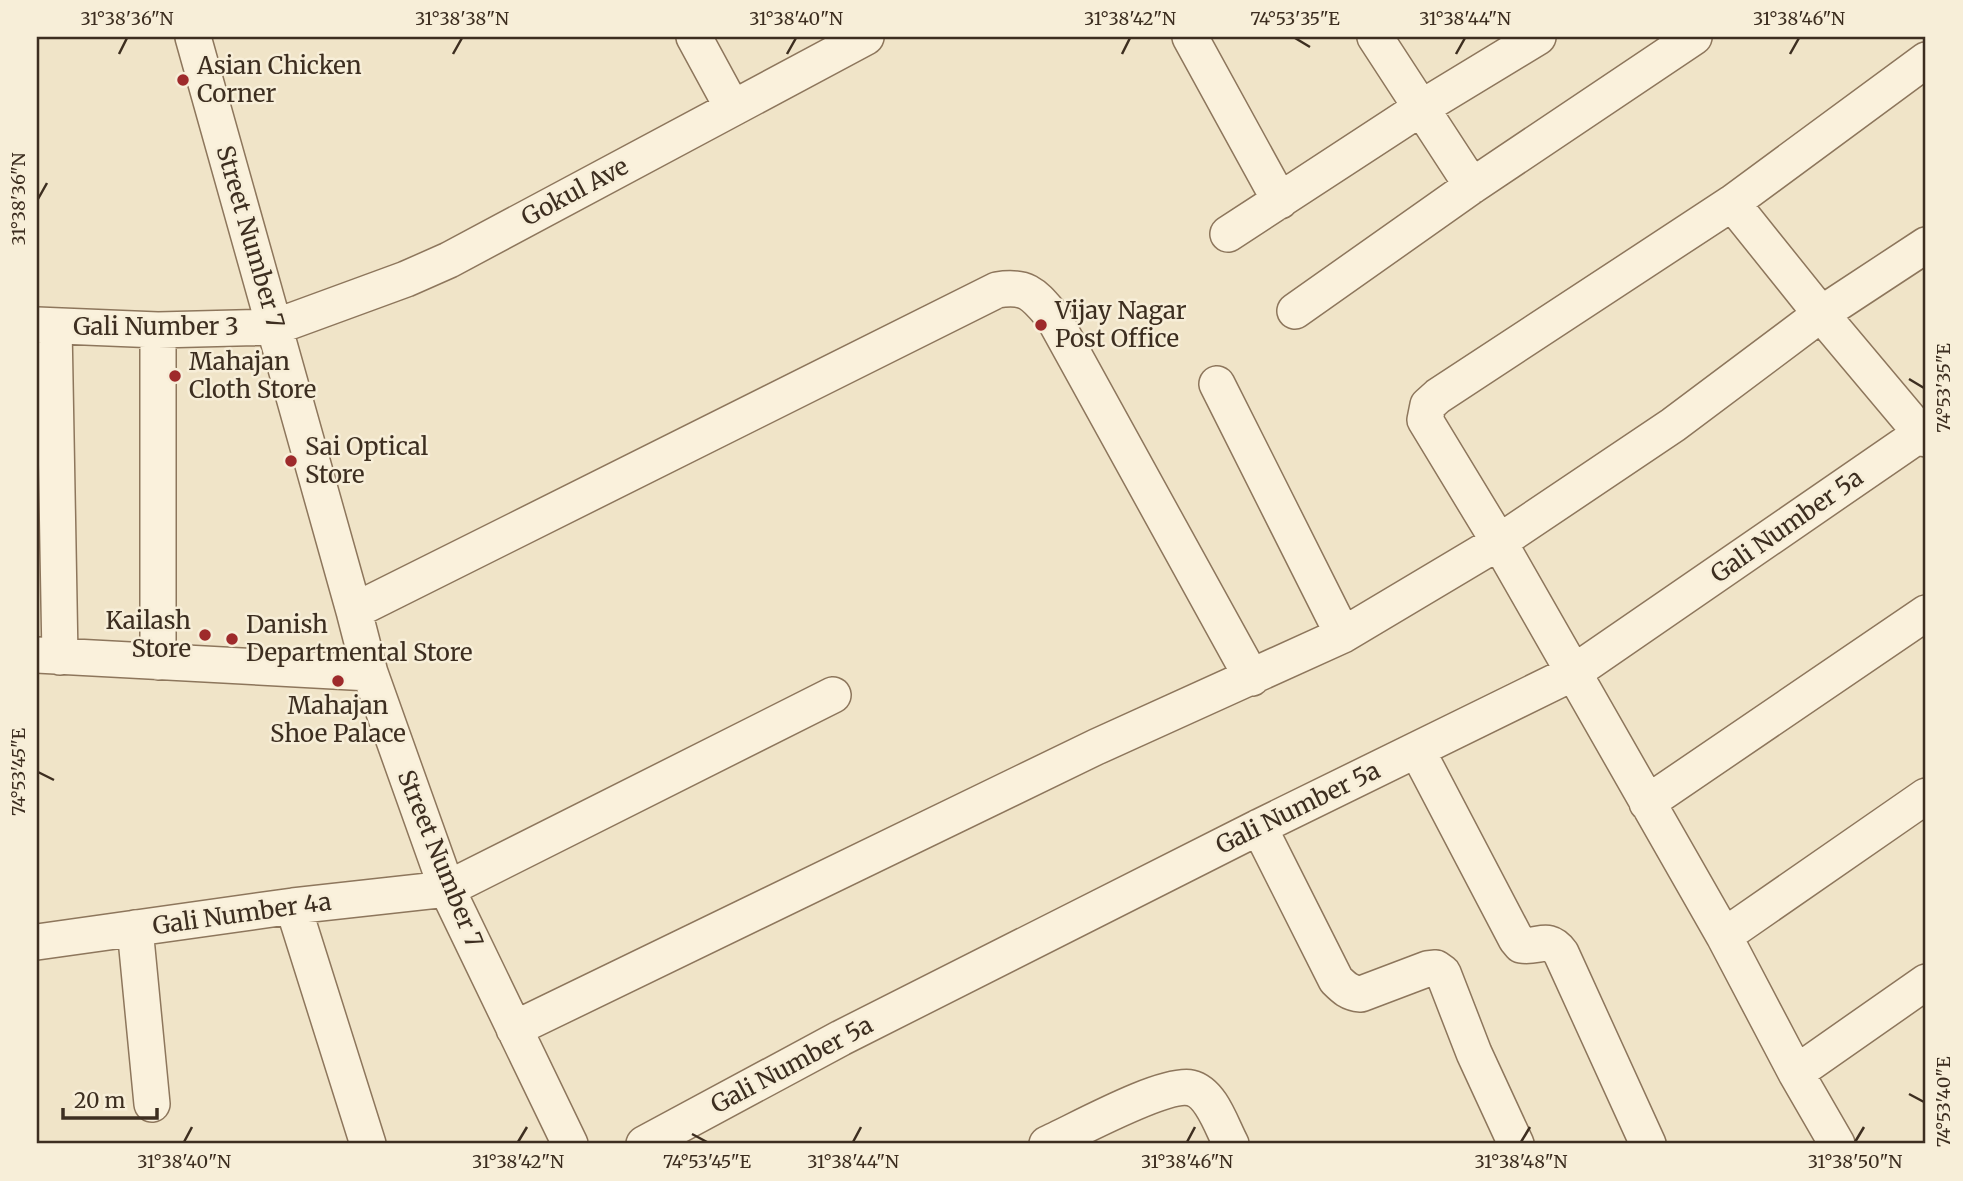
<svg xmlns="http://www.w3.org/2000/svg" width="1963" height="1181" viewBox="0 0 1963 1181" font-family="Merriweather,serif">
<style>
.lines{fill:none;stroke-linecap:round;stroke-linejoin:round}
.minor-casing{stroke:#8d765c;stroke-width:38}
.minor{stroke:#faf1dc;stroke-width:35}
.ticks{fill:none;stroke:#3d2e20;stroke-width:2.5}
.poi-dot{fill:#9e2a2b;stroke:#f7eed8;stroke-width:2.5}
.labels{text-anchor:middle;stroke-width:5;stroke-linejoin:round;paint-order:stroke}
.poi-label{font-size:24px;fill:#3d2e20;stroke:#f7eed8;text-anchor:start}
.street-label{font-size:24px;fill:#3d2e20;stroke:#f7eed8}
.neatline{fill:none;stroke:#3d2e20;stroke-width:2.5}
.ticks-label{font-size:18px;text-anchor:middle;fill:#3d2e20}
</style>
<rect width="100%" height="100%" fill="#f0e4c8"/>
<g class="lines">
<defs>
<path id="minor" d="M193,37L354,611L370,673L447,889L570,1144
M694,37L732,107
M1190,37L1280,201
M1375,37L1472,186
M1732,203L1821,314L1926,439
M1228,234L1421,108L1538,37
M1295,311L1472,186L1694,37
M37,325L158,330L275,327L406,279L449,260L866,37
M54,326L60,657
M158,330V662
M1217,384L1343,635
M354,611L997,290C1028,285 1034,295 1053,317L1252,678
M37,655L370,673
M1417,750L1516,939L1521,945C1539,948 1548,935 1561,953L1648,1144
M1647,803L1926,613
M1259,827L1336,980C1344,988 1349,993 1361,994L1427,969L1436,968L1443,973L1474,1053L1516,1144
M293,906L368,1144
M135,928L152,1104
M1724,936L1926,796
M37,942L293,906L447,889L833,695
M514,1029L1096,747L1343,635L1499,542L1673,425L1821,314L1926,245
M1796,1073L1926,982
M644,1144L841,1038L1259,827L1573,673L1926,430
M1047,1144C1076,1131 1164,1082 1191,1088C1212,1093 1222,1128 1231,1144
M1837,1144L1796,1073L1724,936L1499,542L1425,420L1428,405L1438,396L1732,203L1926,60"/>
</defs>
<use href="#minor" class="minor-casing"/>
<use href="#minor" class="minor"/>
</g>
<path class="ticks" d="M1295,38L1310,47M119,54L127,38M453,54L462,38M787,54L796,38M1122,54L1130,38M1456,54L1465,38M1790,54L1799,38M38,199L47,183M1909,379L1924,388M38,772L54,780M1909,1094L1924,1102M692,1134L707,1142M184,1142L192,1127M518,1142L527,1127M853,1142L861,1127M1187,1142L1195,1127M1521,1142L1530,1127M1855,1142L1864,1127"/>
<g class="poi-dot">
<circle cx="183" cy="80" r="7"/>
<circle cx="1041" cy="325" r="7"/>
<circle cx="175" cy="376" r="7"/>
<circle cx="291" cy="461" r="7"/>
<circle cx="205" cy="635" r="7"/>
<circle cx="232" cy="639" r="7"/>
<circle cx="338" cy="681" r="7"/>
</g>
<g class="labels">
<g class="poi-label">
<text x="197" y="74">Asian Chicken<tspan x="197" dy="28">Corner</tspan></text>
<text x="1055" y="319">Vijay Nagar<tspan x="1055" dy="28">Post Office</tspan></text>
<text x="189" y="370">Mahajan<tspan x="189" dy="28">Cloth Store</tspan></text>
<text x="305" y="455">Sai Optical<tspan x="305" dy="28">Store</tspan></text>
<text x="191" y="629" text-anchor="end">Kailash<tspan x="191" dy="28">Store</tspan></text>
<text x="246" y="633">Danish<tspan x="246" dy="28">Departmental Store</tspan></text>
<text x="338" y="714" text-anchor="middle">Mahajan<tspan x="338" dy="28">Shoe Palace</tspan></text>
</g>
<g class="street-label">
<text transform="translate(575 192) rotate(-28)" y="8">Gokul Ave</text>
<text transform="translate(250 237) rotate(74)" y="8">Street Number 7</text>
<text x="156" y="335">Gali Number 3</text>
<text transform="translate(1787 526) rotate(-35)" y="8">Gali Number 5a</text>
<text transform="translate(1298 808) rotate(-26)" y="8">Gali Number 5a</text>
<text transform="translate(440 859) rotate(68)" y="8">Street Number 7</text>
<text transform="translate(242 914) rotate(-8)" y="8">Gali Number 4a</text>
<text transform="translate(792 1065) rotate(-28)" y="8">Gali Number 5a</text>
</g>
</g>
<rect width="1963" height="1181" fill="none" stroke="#f7eed8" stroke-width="77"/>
<path d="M63 1108v10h94v-10" fill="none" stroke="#3d2e20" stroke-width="3.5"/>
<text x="74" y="1108" font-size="21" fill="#3d2e20" stroke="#f7eed8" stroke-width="5" paint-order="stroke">20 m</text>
<rect x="38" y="38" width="1886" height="1104" class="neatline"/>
<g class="ticks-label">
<text x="127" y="25">31°38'36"N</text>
<text x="462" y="25">31°38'38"N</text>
<text x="796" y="25">31°38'40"N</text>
<text x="1130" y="25">31°38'42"N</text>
<text x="1295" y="25">74°53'35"E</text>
<text x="1465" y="25">31°38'44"N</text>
<text x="1799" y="25">31°38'46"N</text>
<text transform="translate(19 199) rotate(-90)" y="6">31°38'36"N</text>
<text transform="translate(1944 388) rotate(-90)" y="6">74°53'35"E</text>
<text transform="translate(19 772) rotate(-90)" y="6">74°53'45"E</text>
<text transform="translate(1944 1102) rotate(-90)" y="6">74°53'40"E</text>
<text x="184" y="1168">31°38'40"N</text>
<text x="518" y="1168">31°38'42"N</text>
<text x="707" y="1168">74°53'45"E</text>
<text x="853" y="1168">31°38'44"N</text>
<text x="1187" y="1168">31°38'46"N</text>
<text x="1521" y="1168">31°38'48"N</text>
<text x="1855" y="1168">31°38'50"N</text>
</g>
</svg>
